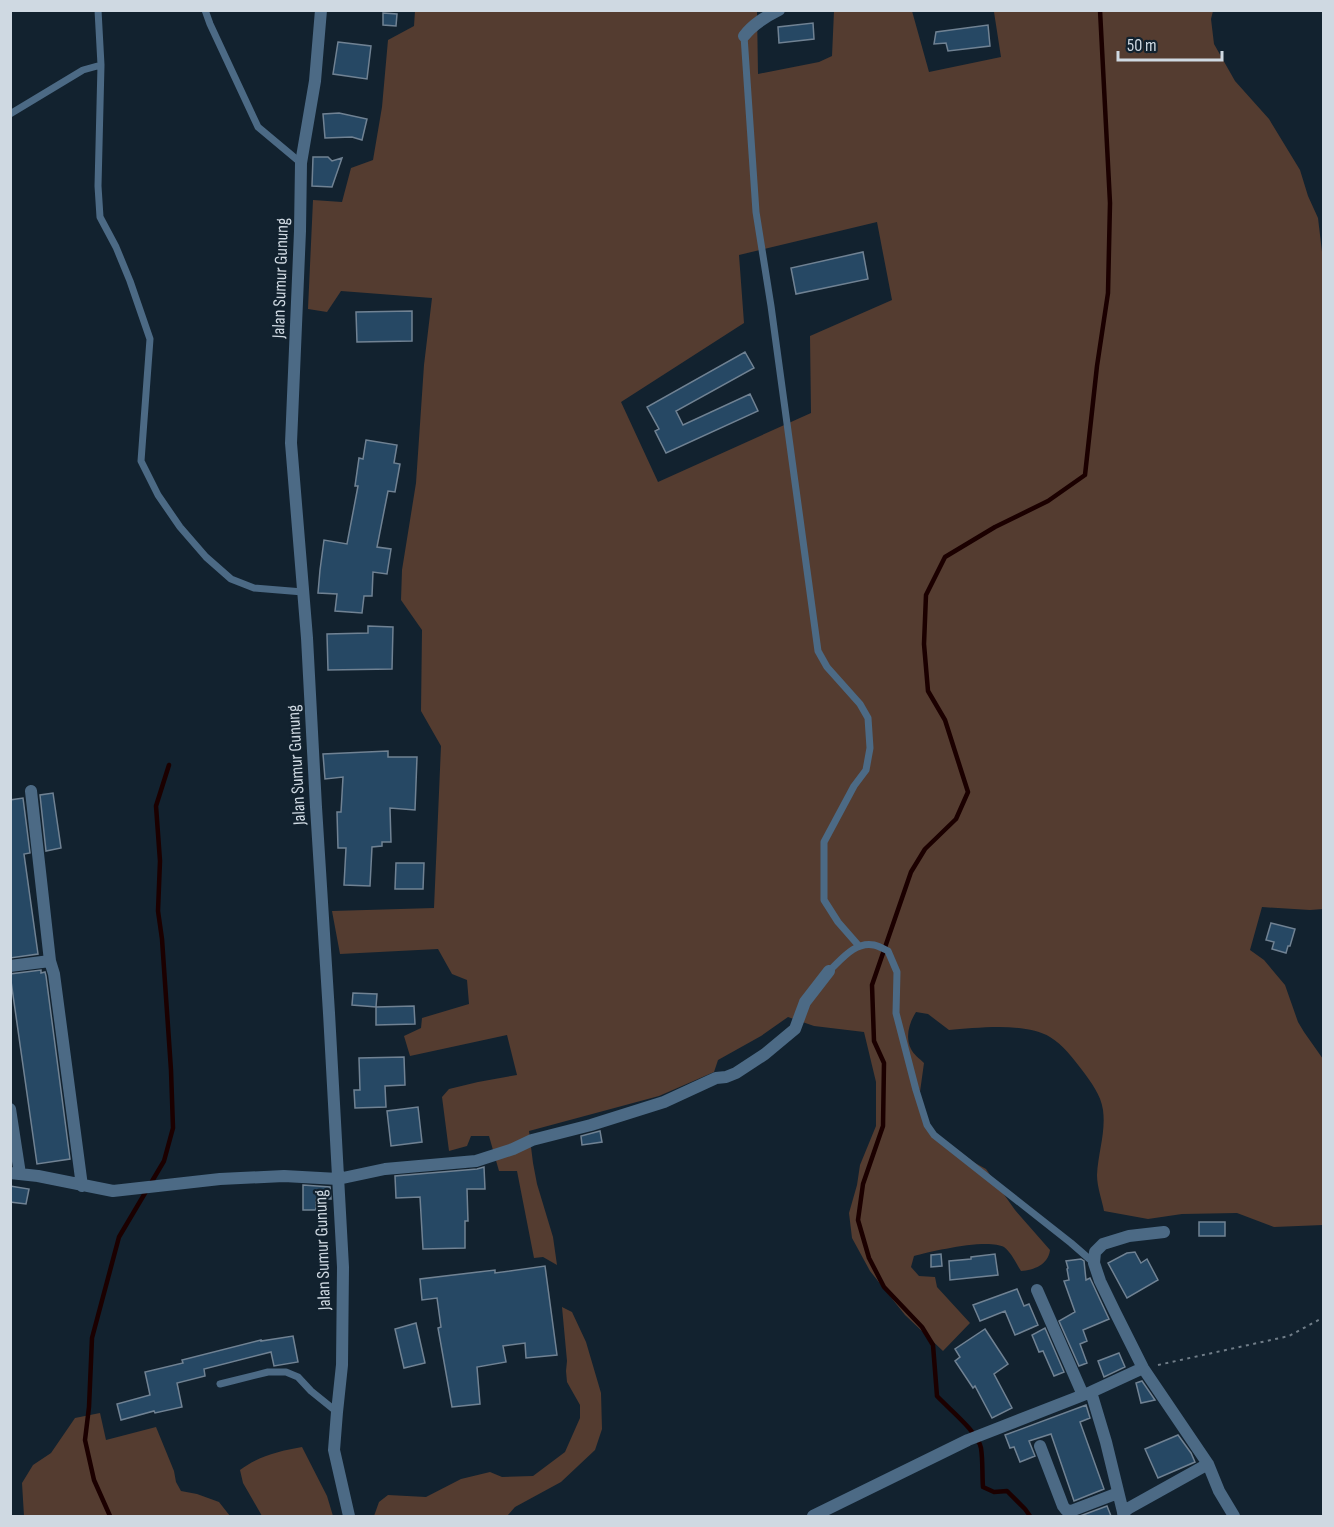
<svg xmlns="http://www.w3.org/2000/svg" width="1334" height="1527" viewBox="0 0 1334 1527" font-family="'Sofia Sans Condensed',sans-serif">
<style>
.green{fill:#543c30;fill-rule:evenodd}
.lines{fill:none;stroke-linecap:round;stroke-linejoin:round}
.stream{stroke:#1b0000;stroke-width:4.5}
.building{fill:#264864;stroke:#708293;stroke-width:1.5}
.path{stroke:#717e89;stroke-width:2;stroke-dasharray:3 4.5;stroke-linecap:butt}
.service{stroke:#4c6a85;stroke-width:7}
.minor{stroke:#4c6a85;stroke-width:12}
.labels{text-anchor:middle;stroke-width:4.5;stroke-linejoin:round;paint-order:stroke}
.street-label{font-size:18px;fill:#cfd9e2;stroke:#12222f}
</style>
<rect width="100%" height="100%" fill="#12222f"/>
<path class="green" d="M415,11H757L758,74L819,62L832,56L834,11H912L929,72L1001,57L994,12L986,11H1213L1211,19L1214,44L1235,81L1269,119L1300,170L1308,196L1318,218L1323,260V909L1310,910L1262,907L1250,950L1264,960L1285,985L1298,1022L1304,1032L1323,1059V1225L1274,1227L1237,1213L1182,1214L1148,1219L1104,1211C1102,1200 1097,1187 1097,1175C1098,1153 1106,1132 1103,1110C1101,1095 1091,1082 1082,1070C1073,1058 1063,1045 1050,1037C1026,1022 977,1028 949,1030L928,1014L916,1012C909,1023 905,1037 911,1049C913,1054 920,1059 924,1063L919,1099L921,1112L934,1132L975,1163L986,1169L1015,1210L1050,1250C1048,1265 1034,1270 1021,1271C1016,1263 1011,1252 1004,1247C988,1238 932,1251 914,1256L911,1267L919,1276L935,1277L937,1287L970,1323L943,1351L905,1315L870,1271L852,1238L849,1213L857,1185L860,1165L876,1126V1082L864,1032L814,1026L788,1017L761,1036L718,1060L714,1072L659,1096L529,1131L533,1163L537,1184L553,1237L557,1265L543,1257L534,1258L517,1171H499L489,1136H471L467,1146L449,1151L442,1097L449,1089L478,1082L517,1075L507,1035L410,1056L404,1036L421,1028L422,1018L469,1004L467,980L452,974L438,949L340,954L332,911L434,908L441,746L421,711L422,630L401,600L402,570L416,483L424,365L432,298L341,291L327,312L308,309L313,200L342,202L351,168L373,160L382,107L388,40L414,26ZM877,222L892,300L810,336L811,413L658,482L621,402L744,323L739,255Z
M562,1307L572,1312L586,1342L601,1393L602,1429L595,1450L561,1482L515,1507L507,1516H374L379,1502L388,1495L426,1497L461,1479L490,1472L502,1477L533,1476L565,1452L580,1418V1405L567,1382L566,1371L567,1361Z
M100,1413L106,1440L156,1427L174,1471L176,1482L181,1491L197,1494L219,1502L230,1516H24L22,1483L33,1465L51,1453L75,1418Z
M302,1447L327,1496L333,1516H262L243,1483L240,1470C259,1456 279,1451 302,1447Z"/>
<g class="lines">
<path class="stream" d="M110,1516L94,1480L85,1440L89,1407L92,1338L119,1237L164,1161L173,1128L171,1070L162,939L158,911L160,861L156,806L169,765
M1030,1516L1025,1509L1007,1491L994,1492L983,1487C982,1474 983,1461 981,1448C978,1432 949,1409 937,1396L933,1345L922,1327L884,1287L869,1258L858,1220L863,1184L883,1126L884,1063L874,1041L872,985L911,872L925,849L956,819L968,792L945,720L928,691L924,644L926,595L945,557L995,527L1048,501L1085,475L1097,366L1108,293L1110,203L1100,10"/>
</g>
<path class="building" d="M383,13L397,14L396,26L383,25Z
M813,23L814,39L779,43L778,27Z
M988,25L990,46L948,51L946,43L934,44L936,32Z
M338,42L371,46L367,79L333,74Z
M339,113L367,119L362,140L352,137L325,138L323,114Z
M313,157H328L332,161L342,158L332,187L312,186Z
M863,252L868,279L796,294L791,268Z
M412,311V341L357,342L356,312Z
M745,352L754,368L676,411L683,425L750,394L758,411L666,453L655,431L659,429L647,407Z
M366,440L397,445L394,463L400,464L395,492L388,491L377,547L391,549L387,574L373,572L372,596H364L362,613L335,611L337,594L318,593L320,570L324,540L347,544L358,486H355L359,458L363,459Z
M368,626L393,627L392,669L328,670L327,634L368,633Z
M388,751V757H417L415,810L390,808L391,842H382V846L372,847L370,886L344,885L346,848H338L337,812H341L343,777L325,779L323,754Z
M53,793L61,848L46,851L40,795Z
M23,798L30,853L24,854L38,954L10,958V800Z
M396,863H424L423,889H395Z
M1271,923L1295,929L1290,946H1288L1286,953L1272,949L1274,942L1266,940Z
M41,970V973L45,972L46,976L70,1159L37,1164L10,974Z
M353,993L377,994L376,1007L352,1005Z
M414,1006L415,1024L376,1025V1007Z
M404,1057L405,1085L385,1086L386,1107L355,1108L354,1090H360L359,1058Z
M418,1107L422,1142L391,1146L387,1111Z
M600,1131L602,1142L582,1145L581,1136Z
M484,1167L485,1189H467L468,1221H465V1248L423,1249L420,1197L396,1198L395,1176L477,1169Z
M303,1185L330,1187L331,1199H316V1210H303Z
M10,1186L29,1189L26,1204L10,1202Z
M1199,1222H1225V1236H1199Z
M1135,1252L1141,1263L1147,1259L1158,1280L1127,1298L1108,1263L1127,1253Z
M941,1254L942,1266L931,1267V1255Z
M995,1254L998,1275L950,1280L949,1261L971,1259V1257Z
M1081,1259L1084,1261L1086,1280L1090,1278L1109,1319L1083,1330L1087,1341L1080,1344L1087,1363L1079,1366L1059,1321L1075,1312L1064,1281L1069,1280L1067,1269L1068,1268L1066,1261Z
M545,1266L557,1355L526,1358L525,1343L503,1346L506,1362L477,1367L480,1404L452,1407L438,1328L441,1327L437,1298L422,1300L420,1279L495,1270V1273Z
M1017,1289L1024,1306L1029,1304L1038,1325L1015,1335L1005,1311L980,1321L973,1305Z
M416,1323L425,1363L404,1368L395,1329Z
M1045,1328L1064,1372L1054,1376L1043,1351L1039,1352L1032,1335Z
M985,1329L1008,1364L994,1374L1012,1408L992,1418L975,1386L973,1388L955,1361L960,1357L955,1349Z
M293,1336L298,1362L274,1366L271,1352L204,1369L205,1376L177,1383L182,1407L155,1413L154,1411L121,1420L117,1404L150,1395L145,1372L183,1363L182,1360L261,1340V1341Z
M1119,1353L1125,1367L1104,1377L1098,1361Z
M1142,1381L1155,1400L1141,1403L1136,1383Z
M1086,1405L1090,1418L1080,1422L1104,1489L1074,1501L1051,1434L1029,1441L1035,1456L1020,1462L1014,1447L1010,1448L1005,1435Z
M1178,1435L1191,1453L1195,1462L1158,1478L1145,1449Z
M1107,1506L1111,1516H1080Z"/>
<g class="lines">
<path class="path" d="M1158,1365L1289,1336L1324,1317"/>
<path class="service" d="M205,10L210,24L258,127L301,163
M744,36L756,212L771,306L818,651L827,667L860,704L868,718L870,748L866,770L854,786L824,842V900L838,922L859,946
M101,65L98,186L100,217L116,247L130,281L150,339L141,461L158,495L180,527L206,557L231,579L254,588L303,592
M10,114L83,70L101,65L98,10
M829,971C841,960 855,941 874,945C879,946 884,949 888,951L897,972L896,1013L916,1090L927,1125L934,1135L1071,1243L1094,1263
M220,1384L268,1372H286L298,1377L311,1391L337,1412"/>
<path class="minor" d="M321,10L315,81L301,163L300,231L291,443L307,638L316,807L329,1013L343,1267L342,1365L337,1412L334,1450L349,1516
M744,36C753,24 765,17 779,10
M31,791L50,961L54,974L82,1186
M10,966L50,961
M10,1109L20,1174
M10,1173L38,1176L113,1191L220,1179L284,1176L338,1179L385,1169L476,1161L513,1149L532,1140L591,1125L664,1102L716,1078L726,1077L736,1073L765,1054L795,1029L805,1002L829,971
M1164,1232L1129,1236L1103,1244L1095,1252L1094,1263L1100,1281L1115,1312L1143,1368L1208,1464
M1037,1290L1083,1395
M1091,1392L1106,1442L1124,1516
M1040,1446L1063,1506L1066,1510L1071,1511L1118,1493
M1123,1513L1129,1508L1208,1464L1219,1491L1234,1516
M813,1516L968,1440L1091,1392L1143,1368"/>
</g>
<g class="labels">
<g class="street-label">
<text transform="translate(280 278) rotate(-88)" y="6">Jalan Sumur Gunung</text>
<text transform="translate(296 765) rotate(-93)" y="6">Jalan Sumur Gunung</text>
<text transform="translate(322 1250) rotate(-92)" y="6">Jalan Sumur Gunung</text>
</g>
</g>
<rect width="1334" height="1527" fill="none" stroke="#cfd9e2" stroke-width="24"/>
<path d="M1118 51v9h104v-9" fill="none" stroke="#cfd9e2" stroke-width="3"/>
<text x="1127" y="51" font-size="18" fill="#cfd9e2" stroke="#12222f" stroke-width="4.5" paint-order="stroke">50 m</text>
</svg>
